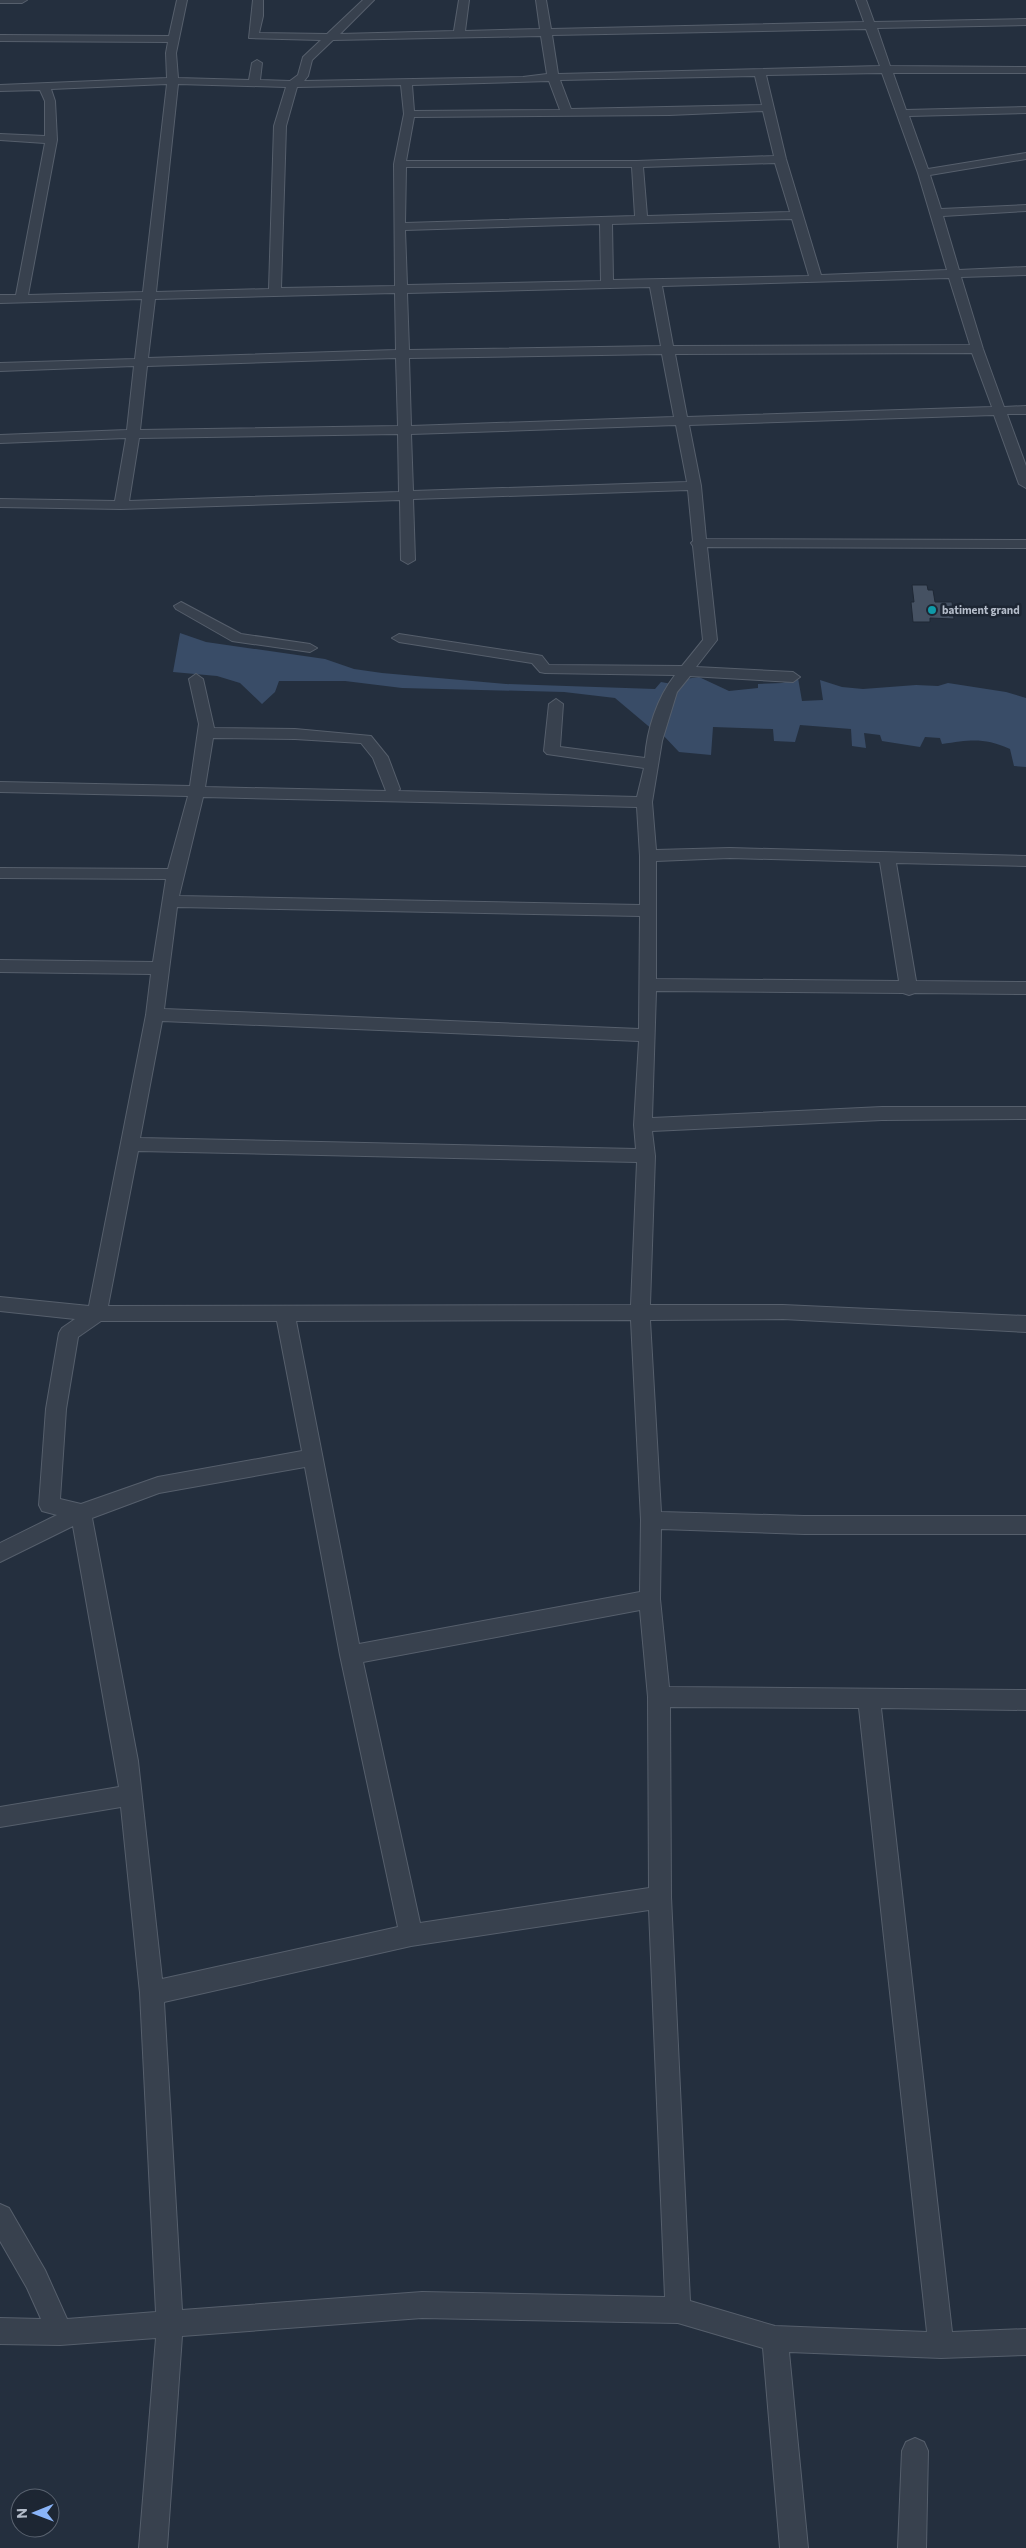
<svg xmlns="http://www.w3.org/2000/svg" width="1026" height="2548" viewBox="0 0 1026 2548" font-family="Commissioner,sans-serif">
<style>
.water{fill:#394c67}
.building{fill:#455162;stroke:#1f2835}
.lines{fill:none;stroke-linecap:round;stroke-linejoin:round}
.minor-casing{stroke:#565f6c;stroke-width:2}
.minor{fill:#38414e;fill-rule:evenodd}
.culture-dot{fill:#0f9aa8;stroke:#1d2633;stroke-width:2}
.labels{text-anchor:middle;stroke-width:5;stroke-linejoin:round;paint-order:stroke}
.far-poi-label{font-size:11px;font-weight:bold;fill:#b4bcc9;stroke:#1d2633;text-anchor:start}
</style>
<rect width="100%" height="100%" fill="#242f3e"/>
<path class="water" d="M180,633L206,642L325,659L354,669L382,673L506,684L655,689L661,682L672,684L653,730L615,698L564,692L402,688L345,681H279L275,692L262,704L240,683L217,676L173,672Z
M699,677L729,691L758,688V684L782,683L798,678L802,701L823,700L820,680L842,687L863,689L916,685L938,686L948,683L1006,692L1026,698V767L1014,766L1010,749C983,737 970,740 942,744L940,738L925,737L920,747L882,741L880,735L864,733L866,748L852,746L851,729L800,725L795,742L774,741L773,729L713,727L711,755L679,752L662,734L669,700L685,679Z"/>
<path class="building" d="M912,585H927L928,590H933L935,602H952L954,619L930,618V622H913L911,602H914Z"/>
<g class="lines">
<defs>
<path id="minor" d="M0,0H27L22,3H0Z
M177,0H187L176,53L178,78L249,80L252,63L257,60L262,63L260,80L290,81L298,75L303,57L321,40L249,38L253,0H263V16L259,33L327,34L363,0H374L340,34L454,31L459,0H469L465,31L540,29L536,0H546L551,29L864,22L856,0H866L874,22L1026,19V25L877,28L890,66L1026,67V73H893L906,110L1026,107V113L909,116L928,169L1026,153V159L930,175L941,209L1026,205V211L943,216L959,270L1026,267V275L961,277L983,349L1004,407L1026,406V414H1007L1026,466V488L1019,484L994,415L689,425L701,486L706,539L1026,540V548L707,547L717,640L696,667L793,672L800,677L793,682L690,676L677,692L662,741L652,802L656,850L730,848L1026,856V866L896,863L916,981L1026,982V994L915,993L909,995L903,993L656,991L652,1118L882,1107H1026V1119L882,1120L652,1131L655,1156L650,1305H783L1026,1316V1332L783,1319L650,1320L661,1512L804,1516H1026V1534H804L661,1529L660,1599L669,1687L1026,1690V1710L881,1708L952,2332L1026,2329V2355L941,2358L789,2352L808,2548H780L763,2348L678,2323L422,2318L182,2336L167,2548H139L156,2338L60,2345L0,2344V2318L41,2319L27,2288L0,2241V2204L9,2208L45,2270L67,2319L156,2312L140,1993L121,1807L0,1827V1807L119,1787L73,1526L0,1562V1543L57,1515L42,1511L39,1505L46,1409L59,1333L62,1328L75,1319L0,1311V1297L89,1306L146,1015L151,974L0,972V960L153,962L166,879L0,878V868L168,869L188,796L0,792V782L190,786L199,724L189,679L196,674L203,679L214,728L295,729L371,736L388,757L400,789L398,791L637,797L644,768L547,754L544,751L549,704L556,699L563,704L560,747L645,758C647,729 657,698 675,675L545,673L540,672L532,663L399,642L392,638L399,634L537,655L542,656L549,665L682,666L703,640L693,546L691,543L693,541L688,490L413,499L415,560L408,564L401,560L400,500L121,509L0,507V499L115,501L126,438L0,443V435L127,430L134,366L0,371V363L135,359L142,299L0,303V295H16L45,143L0,140V134L45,136V101L40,90L0,91V85L167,78L166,53L168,42L0,41V35L169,36ZM866,29L880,66L558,74L552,35ZM541,36L547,74L523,77L304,81L308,76L312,60L333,40ZM882,73L918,173L947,270L821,275L786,159L766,75ZM755,76L762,105L571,109L560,80ZM549,81L560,110L414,111L412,85ZM167,84L143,292L28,295L57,140L55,101L51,89ZM178,84L286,87L274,126L269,289L156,292ZM401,85L404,114L394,164L395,286L281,288L286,126L297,87ZM763,111L774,156L637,161H406L414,117L669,115ZM775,163L790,212L647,216L643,167ZM406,167H632L635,216L405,223ZM792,219L809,276L613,280L612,224ZM600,224L601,281L407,285L405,230ZM949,278L970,345L673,346L662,286ZM650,287L661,346L409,350L407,293ZM395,293L396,350L148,358L155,299ZM972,353L992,407L687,417L675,354ZM662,354L674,417L411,426L409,358ZM396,358L398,426L140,430L147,366ZM676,425L687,482L413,491L411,434ZM398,434L399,492L129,501L139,438ZM213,738L295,739L361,743L373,758L386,791L205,787ZM203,797L637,807L640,856V905L179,896ZM730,858L880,862L899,981L656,979V861ZM177,907L640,916L639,1029L164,1009ZM162,1021L639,1041L634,1125L636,1149L140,1138ZM138,1151L637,1162L631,1305L108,1306ZM631,1320L641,1520L640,1592L359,1644L296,1321ZM101,1321H277L302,1451L158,1477L81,1504L60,1499L66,1409L78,1337ZM305,1467L340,1655L398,1927L162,1979L138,1761L92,1518L159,1493ZM640,1610L648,1697L649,1888L420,1923L363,1662ZM670,1707L859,1708L927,2332L775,2326L690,2301L671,1897ZM649,1910L665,2297L422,2292L182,2310L164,2002L411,1946Z
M181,602L241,634L310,644L317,648L310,652L232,641L176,609L174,606Z
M915,2438L924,2442L928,2451L926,2548H898L902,2451L906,2442Z"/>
</defs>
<use href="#minor" class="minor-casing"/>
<use href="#minor" class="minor"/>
</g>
<circle class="culture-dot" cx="932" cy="610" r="5"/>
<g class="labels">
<g class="far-poi-label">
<text x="942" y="614">batiment grand</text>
</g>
</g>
<g transform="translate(35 2513) rotate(269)"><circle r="24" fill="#1d2633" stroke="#59626f"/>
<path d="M0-4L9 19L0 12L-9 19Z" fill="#8ab4f8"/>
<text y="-8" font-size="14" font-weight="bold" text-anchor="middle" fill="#b4bcc9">N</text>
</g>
</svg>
